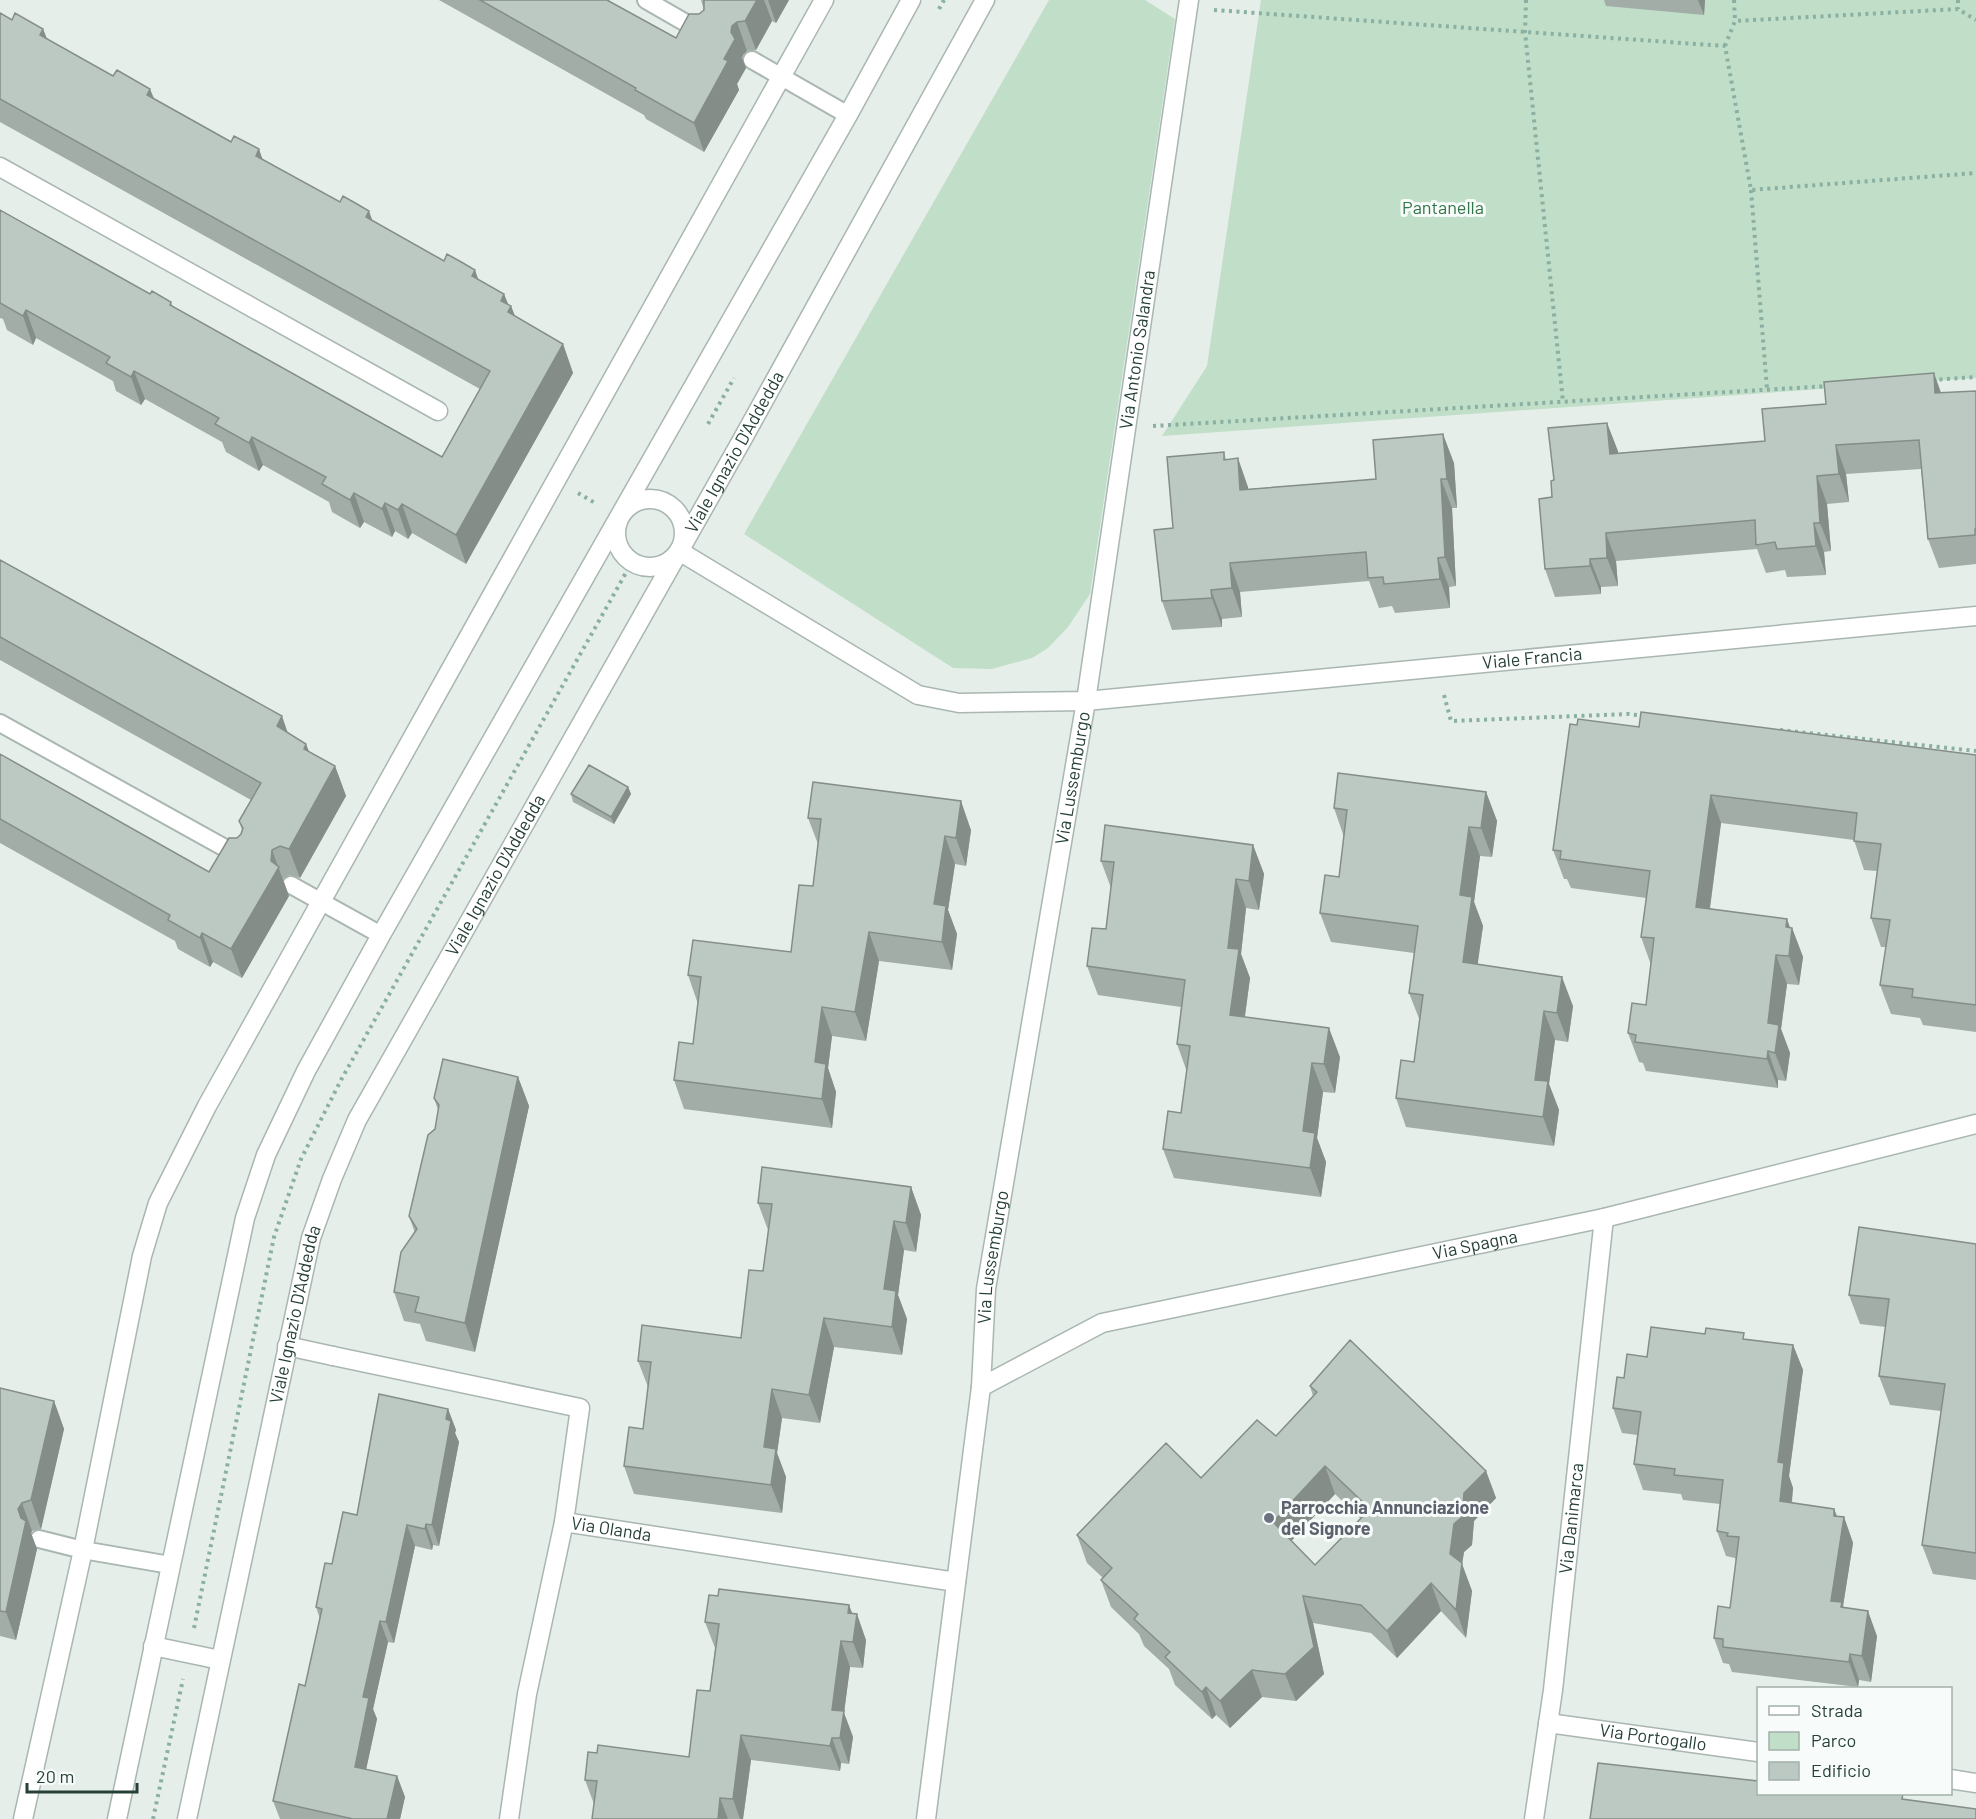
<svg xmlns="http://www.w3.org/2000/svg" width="1976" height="1819" viewBox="0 0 1976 1819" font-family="Barlow,sans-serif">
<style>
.green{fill:#c1dec8}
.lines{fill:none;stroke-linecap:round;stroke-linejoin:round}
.service-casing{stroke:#a9b6b1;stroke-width:20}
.pedestrian-casing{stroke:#a9b6b1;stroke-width:21}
.minor-casing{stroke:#a9b6b1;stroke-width:21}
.path{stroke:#89b0a2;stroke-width:4;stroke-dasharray:3 4.5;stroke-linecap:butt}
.service{stroke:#fff;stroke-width:16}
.pedestrian{stroke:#fff;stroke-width:18}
.minor{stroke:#fff;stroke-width:18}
.wall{fill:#a2ada8;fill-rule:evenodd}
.shaded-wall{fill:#848d88}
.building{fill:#bcc9c3;stroke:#848d88;stroke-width:1.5;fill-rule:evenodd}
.worship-dot{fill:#6b7280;stroke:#f7fbf9;stroke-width:2}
.labels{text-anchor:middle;stroke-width:6;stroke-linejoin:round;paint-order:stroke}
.park-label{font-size:18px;fill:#327549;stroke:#f7fbf9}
.street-label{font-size:18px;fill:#264038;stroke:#f7fbf9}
.worship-label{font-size:18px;font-weight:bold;fill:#5b616d;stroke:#f7fbf9;text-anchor:start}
</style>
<rect width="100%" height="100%" fill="#e6eeea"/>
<path class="green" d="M1049,0H1145L1175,19L1090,594L1068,627L1048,648L1032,658L992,669L953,668L744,534Z
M1261,0H1976V378L1162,436L1207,366Z"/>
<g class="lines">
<defs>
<path id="service" d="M646,0L705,34
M752,60L848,115
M0,723L243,858
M291,885L381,935
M39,1539L83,1550L170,1565"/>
<path id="pedestrian" d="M287,1346L333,1356"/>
<g id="minor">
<path d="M0,167L438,411"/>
<circle cx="650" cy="533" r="34"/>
<path id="s1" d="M679,551L918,695L959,703L1086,701L1976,616"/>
<path d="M333,1356L580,1408L564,1522"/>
<path id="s2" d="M981,1387L1102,1323L1604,1218L1976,1124"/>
<path d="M153,1646L220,1660"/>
<path id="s3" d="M1548,1723L1758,1752"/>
<path d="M1950,1779L1976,1783"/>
<path d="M23,1819L83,1550L142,1256L158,1203L207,1106L824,0"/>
<path d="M117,1819L245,1218L266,1155L306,1071L381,935L848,115L911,0"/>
<path id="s4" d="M187,1819L311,1238L332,1179L357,1120L742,440L985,0"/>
<path id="s5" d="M509,1819L527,1694L564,1522L956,1582"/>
<path id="s6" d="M926,1819L981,1387L986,1289L1086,701L1189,0"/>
<path id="s7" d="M1534,1819L1553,1690L1604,1218"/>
</g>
</defs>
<use href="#service" class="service-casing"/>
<use href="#pedestrian" class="pedestrian-casing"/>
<use href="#minor" class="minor-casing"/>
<path class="path" d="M1526,0L1525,32L1563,402
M1734,0L1735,21
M1958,0V9
M939,9L944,0
M1214,10L1725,46L1751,190L1976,173
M1725,46L1735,21L1958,9L1976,20
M1751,190L1767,389
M1932,380L1976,377
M708,424L734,378
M1153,426L1829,386
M578,493L595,503
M1444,695L1451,721L1629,714L1644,716
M1780,730L1976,751
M194,1628L274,1237L301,1159L341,1080L632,562
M153,1819L183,1679"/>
<use href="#service" class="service"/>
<use href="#pedestrian" class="pedestrian"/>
<use href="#minor" class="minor"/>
</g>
<path class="wall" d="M439,0H607L676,38L704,10L701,0H789L776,23L772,21L756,50L747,51L743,55L742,58L746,68L737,84L739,90L704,152L646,119L644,115Z
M1604,0H1705L1704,15L1606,6Z
M0,13L12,20L43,29L47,39L113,76L150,89L154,98L504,294L508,304L511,306L515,316L563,344L573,373L466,564L412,533L408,539L395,531L392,537L364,522L360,528L332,512L329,502L263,465L259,471L226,452L222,442L145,399L141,405L116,391L113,381L36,338L33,345L7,330L3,319L0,318V210L150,294L171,302L173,307L442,457L480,389L0,122Z
M1976,391V564L1939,568L1928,539L1921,469L1846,474L1849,502L1827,504L1831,551L1824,552L1826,575L1787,577L1785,570L1766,573L1757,549L1616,561L1618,586L1601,587V594L1555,597L1545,569L1554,480L1607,423L1618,453L1765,441L1941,393Z
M1224,452L1226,460L1248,487V489L1376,479L1454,463L1457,508H1452L1456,586L1449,587L1450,608L1395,613L1392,606L1379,608L1369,581L1240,592L1242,617L1222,619V627L1172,630L1162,601L1173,528Z
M0,560L306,744L309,752L335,766L346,796L300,878L290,875L283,879L289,896L242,978L213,962L210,967L178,949L175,941L0,843V754L209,872L241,834L242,830L239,821L251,800L0,660Z
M1577,725L1639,727L1976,755V1032L1923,1025L1920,1018L1891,1014L1880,985L1886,947H1881L1871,918L1877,871L1864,870L1854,840L1721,823L1710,909L1792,928L1803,957L1799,985L1787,984L1781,1029L1790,1053L1786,1081L1778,1080V1088L1646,1071L1643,1063L1639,1062L1628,1033L1646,1005L1651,965L1641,937L1646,898L1571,888L1567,879H1564L1553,850Z
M628,787L631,794L614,824L573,802L571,794Z
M1486,792L1497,821L1492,857L1480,856L1474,902L1483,926L1477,964L1573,1006L1568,1042L1555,1040L1549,1084L1559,1110L1554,1146L1406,1127L1396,1098L1414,1062L1420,1021L1409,993L1414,953L1331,942L1320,913L1339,877L1344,837L1334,808Z
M808,818L971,830L966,866L955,864L948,910L957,934L952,970L879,961L866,1041L832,1036L828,1068L836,1092L832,1128L684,1109L674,1080L693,1044L698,1004L688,975L791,952L813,886L818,844Z
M1253,845L1264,874L1259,910L1246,908L1241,954L1250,978L1245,1017L1340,1057L1335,1093L1323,1092L1317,1138L1326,1162L1321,1197L1174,1178L1163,1149L1181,1113L1187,1072L1177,1044L1181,1007L1098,995L1087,966L1106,929L1111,888L1101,861Z
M518,1077L529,1106L475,1352L426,1341L420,1324L404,1321L394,1292L415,1233L409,1216L435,1129L438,1110L434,1098Z
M911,1187L921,1215L916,1252L904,1250L898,1295L907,1319L902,1355L834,1347L820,1423L782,1418L777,1453L786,1477L782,1513L634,1494L624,1466L643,1429L648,1387L638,1361L741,1338L763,1271L768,1230L758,1203Z
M1976,1244V1580L1933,1574L1922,1545L1941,1411L1890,1405L1879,1376L1886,1327L1860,1324L1849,1295Z
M1746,1339L1793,1345L1803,1370L1789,1476L1793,1488L1792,1503L1834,1509L1837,1516L1844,1517L1853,1543L1843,1606L1844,1607L1877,1636L1871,1682L1859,1680L1858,1687L1732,1672L1729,1664L1723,1663L1714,1638L1730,1608L1736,1561L1735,1558L1726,1556L1717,1531L1720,1504L1683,1500L1681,1494L1643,1490L1634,1464L1637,1435L1622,1433L1613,1408L1624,1378L1647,1357Z
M1310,1386L1486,1471L1496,1498L1474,1521L1472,1545L1464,1552L1462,1564L1472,1591L1466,1638L1441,1611L1397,1658L1371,1633L1313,1623L1324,1674L1296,1701L1262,1697L1230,1728L1216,1715L1212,1719L1175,1685L1169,1669L1144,1646L1139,1634L1111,1607L1101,1580L1103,1578L1087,1563L1077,1535L1201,1478L1276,1436L1313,1396ZM1335,1494L1361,1519L1315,1565L1291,1541Z
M0,1388L54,1401L64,1429L41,1529L32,1531L31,1533L37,1549L16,1640L0,1636Z
M448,1409L456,1430L455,1433L459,1442L439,1546L433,1545L432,1550L415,1546L394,1643L388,1642L373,1709L377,1719L366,1770L397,1776L405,1797L400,1819H280L273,1801L305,1686L320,1619L316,1607L332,1564L357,1515Z
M718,1596L849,1605L852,1613L866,1640L863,1668L850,1667L844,1713L853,1737L849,1764L841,1763L840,1771L751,1760L743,1819H592L594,1804L585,1780L597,1753L689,1757L710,1691L715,1648L705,1622Z"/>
<path class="shaded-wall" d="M757,0H764L772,21L756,50L745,21Z
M768,0H789L776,23Z
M1698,0H1705L1704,15Z
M737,22L747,51L743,55L742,58L746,68L737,84L739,90L704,152L694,123L724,59L732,26Z
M43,29L54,57L40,35Z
M150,89L160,117L147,95Z
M259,149L269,178L256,156Z
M369,211L379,239L366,217Z
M475,270L485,298L472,276Z
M504,294L510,309L511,306L522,335L501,301Z
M26,310L36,338L33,345L23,316Z
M563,344L573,373L466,564L456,535Z
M134,371L145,399L141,405L131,377Z
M1934,373L1944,401L1935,393Z
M1607,423L1618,451L1620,482L1610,454Z
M1443,434L1454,463L1457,508L1447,479Z
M252,437L263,465L259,471L249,443Z
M1836,445L1846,474L1849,502L1839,474Z
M1238,458L1248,487L1250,519L1240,490Z
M1817,476L1827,504L1831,551L1820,523Z
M1441,479L1452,508L1456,586L1445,557Z
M354,493L364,522L360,528L350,500Z
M385,503L395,531L392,537L382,509Z
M402,504L412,533L408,539L398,510Z
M1814,523L1824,552L1826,575L1816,546Z
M1606,533L1616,561L1618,586L1607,558Z
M1438,558L1449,587L1450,608L1440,579Z
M1590,559L1601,587V594L1590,566Z
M1230,563L1240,592L1242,617L1232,588Z
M1211,590L1222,619V627L1212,598Z
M282,716L292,745L277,726Z
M306,744L317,773L304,749Z
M335,766L346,796L300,878L289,849Z
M628,787L631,794L614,824L611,817Z
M1486,792L1497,821L1492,857L1481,828Z
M1711,795L1721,823L1706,936L1696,907Z
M961,801L971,830L966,866L956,838Z
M1469,827L1480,856L1474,902L1483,926L1474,991L1463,962L1460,895Z
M945,836L955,864L948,910L957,934L952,970L942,942L934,904Z
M1253,845L1264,874L1259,910L1249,881Z
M272,850L289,896L242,978L231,949L271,861Z
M1236,879L1246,908L1241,954L1250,978L1241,1044L1230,1015L1228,948Z
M1787,919L1792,933V928L1803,957L1799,985L1789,956L1786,927Z
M869,932L879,961L866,1041L855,1012Z
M202,933L213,962L210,967L200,938Z
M1776,955L1787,984L1781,1029L1790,1053L1786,1081L1775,1053L1768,1023Z
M1562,977L1573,1006L1568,1042L1557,1013Z
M822,1007L832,1036L828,1068L836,1092L832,1128L822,1099L815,1062Z
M1544,1011L1555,1040L1549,1084L1559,1110L1554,1146L1543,1117L1535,1080Z
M1329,1028L1340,1057L1335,1093L1324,1064Z
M1768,1051L1778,1080V1088L1767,1059Z
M1312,1063L1323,1092L1317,1138L1326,1162L1321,1197L1310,1168L1303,1131Z
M518,1077L529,1106L475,1352L465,1323Z
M911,1187L921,1215L916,1252L906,1223Z
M894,1221L904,1250L898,1295L907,1319L902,1355L892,1327L884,1289Z
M824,1318L834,1347L820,1423L809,1395Z
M1793,1345L1803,1370L1789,1476L1793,1488L1789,1527L1780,1501L1778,1462Z
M772,1389L782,1418L777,1453L786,1477L782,1513L771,1485L764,1447Z
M54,1401L64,1429L41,1529L31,1500Z
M448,1409L456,1430L455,1433L459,1442L439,1546L432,1525L446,1419Z
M1325,1466L1335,1494L1283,1550L1273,1522Z
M1486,1471L1496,1498L1474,1521L1472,1545L1464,1552L1462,1564L1472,1591L1466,1638L1456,1610L1450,1554L1454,1524L1464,1493Z
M22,1503L32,1531L31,1533L37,1549L16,1640L6,1612L18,1509Z
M1834,1509L1842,1530L1844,1517L1853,1543L1843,1606L1851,1628L1831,1601Z
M426,1524L433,1545L432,1550L425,1529Z
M407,1525L415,1546L394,1643L386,1622Z
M1431,1583L1441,1611L1397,1658L1387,1631Z
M1303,1596L1313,1623L1324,1674L1296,1701L1285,1674Z
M849,1605L856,1624L857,1614L866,1640L863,1668L853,1642L848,1613Z
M1868,1611L1877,1636L1871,1682L1862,1656Z
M380,1621L388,1642L373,1709L377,1719L362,1788L355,1767L363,1697Z
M841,1641L850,1667L844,1713L853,1737L849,1764L840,1738L832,1710Z
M1850,1654L1859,1680L1858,1687L1849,1662Z
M1252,1670L1262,1697L1230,1728L1220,1701Z
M1206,1687L1216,1715L1212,1719L1202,1692Z
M741,1735L751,1760L743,1819H740L733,1799Z
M832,1738L841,1763L840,1771L830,1746Z
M397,1776L405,1797L400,1819H387Z
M720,1798L728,1819H718Z"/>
<path class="building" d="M480,0H607L676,38L689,14H699L704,10V0H757L745,21L737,22L732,26L731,32L735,39L724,59L728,61L694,123L635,90L636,88Z
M0,13L12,20L15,13L43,29L40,35L113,76L117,70L150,89L147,95L231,142L234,136L259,149L256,156L340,202L343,196L357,204L369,211L366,217L444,261L447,254L463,263L475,270L472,276L504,294L501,301L511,306L508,312L563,344L456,535L402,504L398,510L385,503L382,509L354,493L350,500L322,484L326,477L252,437L249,443L215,424L219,418L134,371L131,377L106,363L110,357L26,310L23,316L0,303V210L150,294L152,291L171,302L170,305L442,457L490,371L0,99Z
M1934,373L1935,393L1976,391V529H1975V535L1928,539L1919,440L1836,445L1839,474L1817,476L1820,523H1814L1816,546L1777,549L1775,542L1756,545L1755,520L1606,533L1607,558L1590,559V566L1545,569L1539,499L1552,497L1551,481L1554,480L1548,428L1607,423L1610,454L1765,441L1762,409L1826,404L1824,382Z
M1443,434L1447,479H1441L1445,557L1438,558L1440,579L1384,584L1383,577L1368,578L1366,552L1230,563L1232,588L1211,590L1212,598L1162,601L1154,530L1173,528L1167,457L1224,452V460L1238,458L1240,490L1340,482L1376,479L1373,440Z
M0,560L282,716L277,726L306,744L304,749L335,766L289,849L280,846L272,850L271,861L279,867L231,949L202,933L200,938L168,920L170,915L0,819V754L209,872L229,838H237L241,834L243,828L239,821L261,783L0,637Z
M1641,712L1976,755V1005L1912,997L1913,989L1880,985L1890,920L1871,918L1881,844L1854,841L1857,813L1711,795L1696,907L1787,919L1786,927L1792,928L1789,956L1776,955L1768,1023L1779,1025L1775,1053L1768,1051L1767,1059L1635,1042L1636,1035L1628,1033L1632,1003L1646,1005L1654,938L1641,937L1650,871L1560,859L1561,851L1553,850L1570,724L1577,725L1578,719L1639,727Z
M589,765L628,787L611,817L571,794Z
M1338,773L1486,792L1481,828L1469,827L1460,895L1472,897L1463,962L1562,977L1557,1013L1544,1011L1535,1080L1548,1081L1543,1117L1396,1098L1401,1060L1414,1062L1423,995L1409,993L1418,926L1320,913L1325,875L1339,877L1347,810L1334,808Z
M813,782L961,801L956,838L945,836L934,904L946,906L942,942L869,932L855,1012L822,1007L815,1062L826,1064L822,1099L674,1080L679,1042L693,1044L701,977L688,975L693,940L791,952L799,885L813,886L821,819L808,818Z
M1105,825L1253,845L1249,881L1236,879L1228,948L1239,949L1230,1015L1329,1028L1324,1064L1312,1063L1303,1131L1315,1133L1310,1168L1163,1149L1168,1111L1181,1113L1190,1046L1177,1044L1185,980L1087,966L1092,928L1106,929L1114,862L1101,861Z
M443,1059L518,1077L465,1323L415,1312L419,1297L394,1292L401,1252L417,1229L409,1216L428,1135L435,1129L439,1105L434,1098Z
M762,1167L911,1187L906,1223L894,1221L884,1289L896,1291L892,1327L824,1318L809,1395L772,1389L764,1447L776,1449L771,1485L624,1466L629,1427L643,1429L651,1362L638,1361L642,1325L741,1338L749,1270L763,1271L772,1204L758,1203Z
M1859,1227L1976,1244V1553L1922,1545L1945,1384L1879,1376L1889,1299L1849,1295Z
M1651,1327L1705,1334L1706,1328L1744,1333L1743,1339L1793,1345L1778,1462L1784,1463L1780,1501L1834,1509V1516L1844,1517L1831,1601L1842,1602L1841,1607L1868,1611L1862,1656L1850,1654L1849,1662L1723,1647V1639L1714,1638L1718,1606L1730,1608L1739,1537L1727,1536L1728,1533L1717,1531L1723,1480L1674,1475L1675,1469L1634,1464L1641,1412L1613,1408L1617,1377L1624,1378L1627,1354L1647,1357Z
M1350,1340L1486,1471L1464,1493L1462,1517L1454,1524L1450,1554L1462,1563L1456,1610L1431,1583L1387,1631L1361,1605L1303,1596L1314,1647L1285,1674L1252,1670L1220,1701L1206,1687L1202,1692L1165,1657L1170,1652L1134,1619L1138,1614L1101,1580L1112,1568L1077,1535L1166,1443L1201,1478L1257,1420L1276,1436L1317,1392L1310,1386ZM1325,1466L1370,1509L1315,1565L1273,1522Z
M0,1388L54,1401L31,1500L22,1503L18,1509L21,1518L26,1521L6,1612L0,1611Z
M379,1394L448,1409L446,1419L451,1421L432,1525L426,1524L425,1529L407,1525L386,1622L380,1621L363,1697L369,1698L355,1767L397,1776L387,1819H353L273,1801L299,1684L305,1686L322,1609L316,1607L325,1563L332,1564L343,1512L357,1515Z
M719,1589L849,1605L848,1613L857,1614L853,1642L841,1641L832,1710L844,1711L840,1738H832L830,1746L741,1735L733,1799L720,1798L718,1819H592L597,1781L585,1780L588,1752L597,1753L598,1745L689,1757L697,1690L710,1691L719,1624L705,1622L709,1595L718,1596Z
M1598,1763L1758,1781V1794H1903L1902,1799L1976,1809V1819H1590Z"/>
<circle class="worship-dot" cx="1269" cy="1518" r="6"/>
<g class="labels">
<g class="park-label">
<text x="1443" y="214">Pantanella</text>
</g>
<g class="street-label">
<text dy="6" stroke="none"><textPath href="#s6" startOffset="1485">Via Antonio Salandra</textPath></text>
<text dy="6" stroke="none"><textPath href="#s4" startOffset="1488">Viale Ignazio D'Addedda</textPath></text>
<text dy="6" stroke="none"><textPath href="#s1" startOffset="896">Viale Francia</textPath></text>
<text dy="6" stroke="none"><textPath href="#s6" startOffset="1052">Via Lussemburgo</textPath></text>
<text dy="6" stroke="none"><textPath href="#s4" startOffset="1002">Viale Ignazio D'Addedda</textPath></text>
<text dy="6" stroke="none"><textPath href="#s2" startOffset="518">Via Spagna</textPath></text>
<text dy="6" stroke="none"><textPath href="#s6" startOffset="566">Via Lussemburgo</textPath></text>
<text dy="6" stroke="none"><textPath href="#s4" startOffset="516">Viale Ignazio D'Addedda</textPath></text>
<text dy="6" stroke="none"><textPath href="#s7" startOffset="303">Via Danimarca</textPath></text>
<text dy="6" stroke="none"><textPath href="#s5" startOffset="350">Via Olanda</textPath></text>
<text dy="6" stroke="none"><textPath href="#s3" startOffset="106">Via Portogallo</textPath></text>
</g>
<g class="worship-label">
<text x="1281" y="1514">Parrocchia Annunciazione<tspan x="1281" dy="21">del Signore</tspan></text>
</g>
</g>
<rect x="1757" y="1687" width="195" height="108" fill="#f7fbf9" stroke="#a3b0ac" stroke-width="1.5"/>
<rect x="1769" y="1706" width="30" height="9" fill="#ffffff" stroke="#a3b0ac" stroke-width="1.5"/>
<text x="1811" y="1717" font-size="18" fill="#264038">Strada</text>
<rect x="1769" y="1732" width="30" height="18" fill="#c1dec8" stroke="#a3b0ac" stroke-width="1.5"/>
<text x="1811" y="1747" font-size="18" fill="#264038">Parco</text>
<rect x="1769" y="1762" width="30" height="18" fill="#bcc9c3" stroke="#a3b0ac" stroke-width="1.5"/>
<text x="1811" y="1777" font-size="18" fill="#264038">Edificio</text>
<path d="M27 1783v9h110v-9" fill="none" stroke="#264038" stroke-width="3"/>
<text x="36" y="1783" font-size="18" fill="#264038" stroke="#f7fbf9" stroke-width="4.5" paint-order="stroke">20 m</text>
</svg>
